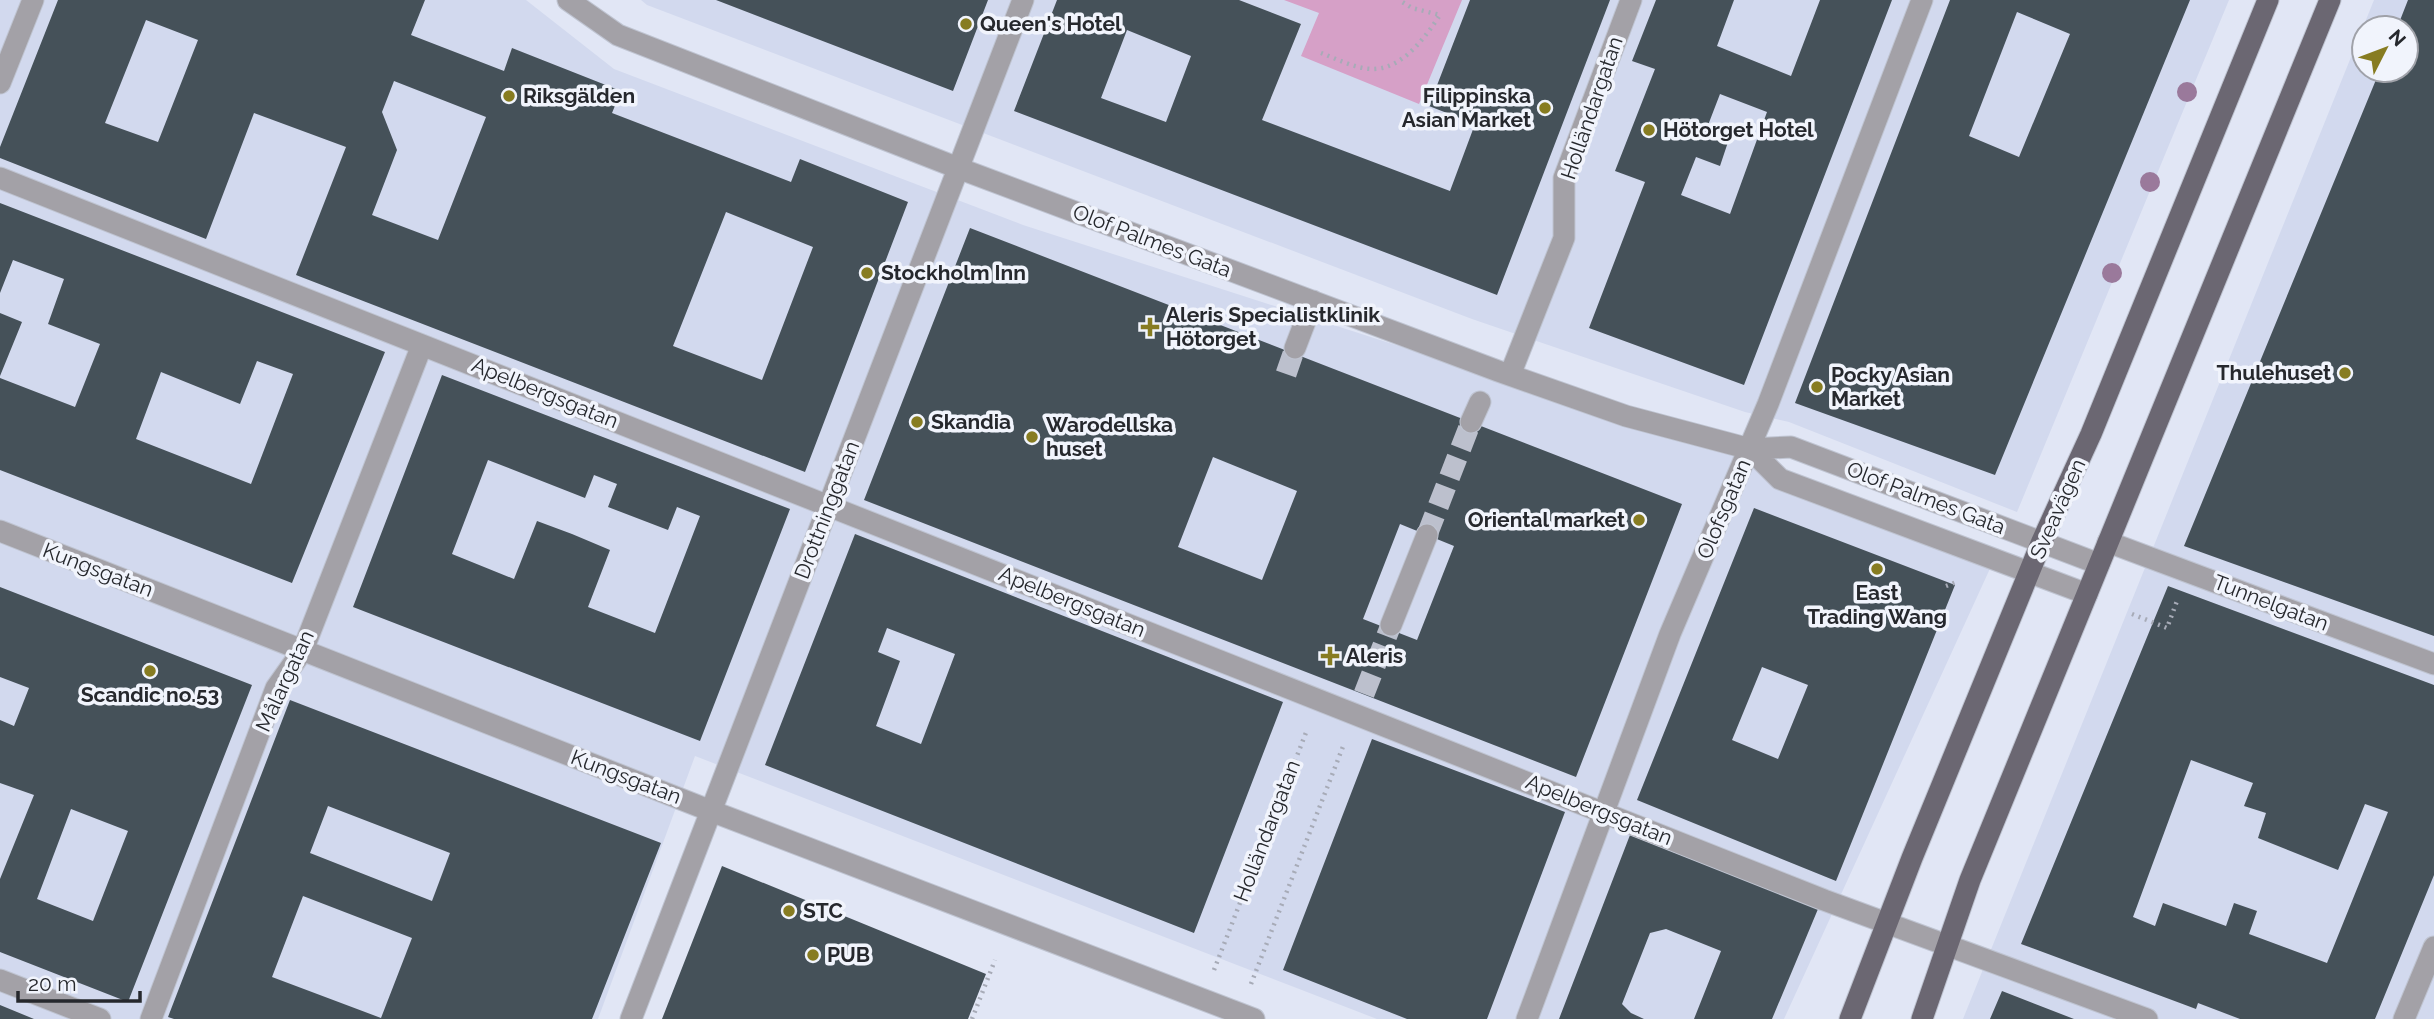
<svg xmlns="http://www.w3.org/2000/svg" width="2434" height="1019" viewBox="0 0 2434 1019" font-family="Raleway,sans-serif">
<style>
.built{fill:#d2d9ee;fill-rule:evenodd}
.green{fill:#d6a0c7}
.building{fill:#455159;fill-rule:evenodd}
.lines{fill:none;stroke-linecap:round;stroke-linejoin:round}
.minor-tunnel{stroke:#bcc0cd;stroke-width:21;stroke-dasharray:21 10;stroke-linecap:butt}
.minor-casing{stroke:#bfc4d1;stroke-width:23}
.major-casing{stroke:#bfc4d1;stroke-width:23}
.path{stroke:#a7abb7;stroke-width:4.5;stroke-dasharray:2 5;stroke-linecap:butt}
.minor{stroke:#a3a1a7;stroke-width:21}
.major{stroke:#6b6772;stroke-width:21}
.tree{fill:#9a799b}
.poi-dot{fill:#877c21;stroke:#f1f4fc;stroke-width:2.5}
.labels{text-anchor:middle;stroke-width:7;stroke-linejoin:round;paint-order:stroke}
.poi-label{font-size:21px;font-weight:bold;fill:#26282d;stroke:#f1f4fc;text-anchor:start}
.street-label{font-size:21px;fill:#26282d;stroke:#f1f4fc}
</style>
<rect width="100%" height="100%" fill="#e1e6f5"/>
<path class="built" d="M0,0H526L614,69L1023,225L1625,419L1748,454L1993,562L1784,1019H1377L695,756L598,1019H0Z
M641,0H2229L2017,512L1789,422L1745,412L1472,319L647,5Z
M2374,0H2434V1019H1963ZM2364,28H2406V70H2364Z"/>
<path class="green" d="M1284,0H1462L1419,104L1301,56L1319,13Z"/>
<path class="building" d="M58,0H425L411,35L504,71L512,48L621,91L612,113L791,182L800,159L908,202L805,472L296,275L346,147L254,113L206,239L0,158V147ZM146,20L198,40L158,142L105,123ZM394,81L486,117L438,240L372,215L397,150L382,112ZM726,212L813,247L762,380L673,346Z
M716,0H988L953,91Z
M1057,0H1239L1301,24L1262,120L1450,191L1475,124L1429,106L1470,0H1610L1497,295L1014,111ZM1127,30L1191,56L1166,122L1101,98Z
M1656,0H1734L1717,46L1791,76L1820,0H1892L1744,385L1589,328L1645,182L1615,171L1655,69L1632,61ZM1720,94L1767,112L1730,214L1681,195L1696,157L1720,166L1728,142L1705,133Z
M1950,0H2190L1995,475L1795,403ZM2017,12L2070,34L2019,157L1969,136Z
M2408,0H2434V636L2184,546L2380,70H2406V28H2397Z
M0,203L385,352L292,583L0,470V378L75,407L100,344L48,324L64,279L13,260L0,293ZM257,361L293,374L251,484L136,439L161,372L240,404Z
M970,228L1682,504L1576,777L864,500ZM1213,457L1297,491L1262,580L1178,547ZM1400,524L1454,546L1417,640L1363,619Z
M0,313L22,322L0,376Z
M442,375L790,509L700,741L353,607ZM488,460L585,498L594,475L617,484L608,507L668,530L677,507L700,516L655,633L588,607L610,550L572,534L537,521L514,579L452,554Z
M1754,508L1955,585L1836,881L1637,800ZM1762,667L1808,685L1778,759L1732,740Z
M855,534L1283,702L1194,933L765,765ZM887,628L955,654L921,744L876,726L900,661L878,652Z
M2168,586L2434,685V875L2375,1019H2240L2198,1003L2196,1009L2180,1003L2021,944ZM2191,760L2253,783L2244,806L2266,813L2258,838L2338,870L2365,804L2388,812L2327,963L2249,934L2257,911L2234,903L2226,926L2163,903L2155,926L2133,917Z
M0,587L252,685L128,1002L0,952V879L34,795L0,783V720L14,726L29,688L0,677ZM71,809L128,831L93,921L37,899Z
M290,700L661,843L592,1019H174L168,1017ZM328,806L450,853L432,901L310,853ZM303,896L412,938L381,1018L272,977Z
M1372,739L1565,812L1487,1019H1407L1283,970Z
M1630,835L1818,909L1772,1019H1694L1721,951L1666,929L1650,933L1622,1004L1631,1013L1644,1019H1559Z
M722,866L986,974L968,1019H662Z
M2002,991L2074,1019H1990Z
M0,1005L34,1019H0Z"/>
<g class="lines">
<path class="minor-tunnel" d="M1286,374L1295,348
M1427,535L1471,422
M1364,694L1391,625"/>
<defs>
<path id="minor" d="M568,0L618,35L958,168L1498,371L1626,416L1750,449L1791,447L2099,564
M0,83L33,0
M0,178L1824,900L2147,1019
M1295,348L1313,301
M1510,375L1564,238V178L1631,0
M1471,422L1480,402
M1750,449L1780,479L2087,594
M0,531L711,811L1254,1019
M2108,542L2434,664
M1391,625L1427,535
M0,980L100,1019
M151,1019L276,688L303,650L422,345
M631,1019L1023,0
M1527,1019L1670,634L1768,404L1922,0
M2404,1019L2434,947"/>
<path id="major" d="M1850,1019L1912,858L2042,541L2091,434L2268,0
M1922,1019L1970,880L2330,0"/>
</defs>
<use href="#minor" class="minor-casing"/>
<use href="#major" class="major-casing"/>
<path class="path" d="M1321,53C1337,59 1356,69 1373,69C1403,69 1426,36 1440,15L1412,8L1399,0
M1946,586L1959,581
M2132,614L2167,628L2177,601
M1214,970L1307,730
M1251,984L1344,744
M972,1019L995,960"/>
<use href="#minor" class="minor"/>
<use href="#major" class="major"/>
</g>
<g class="tree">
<circle cx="2187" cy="92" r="10"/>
<circle cx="2150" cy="182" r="10"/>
<circle cx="2112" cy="273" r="10"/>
</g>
<g class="poi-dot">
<circle cx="966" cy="24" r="7"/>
<circle cx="509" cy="96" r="7"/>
<circle cx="1545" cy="108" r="7"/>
<circle cx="1649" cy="130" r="7"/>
<circle cx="867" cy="273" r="7"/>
<path d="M1146.5 316.5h7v7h7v7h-7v7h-7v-7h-7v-7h7z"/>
<circle cx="2345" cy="373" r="7"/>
<circle cx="1817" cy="387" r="7"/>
<circle cx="917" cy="422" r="7"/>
<circle cx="1032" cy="437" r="7"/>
<circle cx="1639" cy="520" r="7"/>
<circle cx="1877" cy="569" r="7"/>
<path d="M1326.5 645.5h7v7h7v7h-7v7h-7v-7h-7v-7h7z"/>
<circle cx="150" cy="671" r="7"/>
<circle cx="789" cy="911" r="7"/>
<circle cx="813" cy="955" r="7"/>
</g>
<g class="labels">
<g class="poi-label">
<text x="980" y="31">Queen's Hotel</text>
<text x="523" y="103">Riksgälden</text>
<text x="1531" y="103" text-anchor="end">Filippinska<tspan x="1531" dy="24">Asian Market</tspan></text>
<text x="1663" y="137">Hötorget Hotel</text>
<text x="881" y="280">Stockholm Inn</text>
<text x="1166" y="322">Aleris Specialistklinik<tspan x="1166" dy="24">Hötorget</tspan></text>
<text x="2331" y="380" text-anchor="end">Thulehuset</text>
<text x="1831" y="382">Pocky Asian<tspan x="1831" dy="24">Market</tspan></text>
<text x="931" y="429">Skandia</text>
<text x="1046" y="432">Warodellska<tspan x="1046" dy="24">huset</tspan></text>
<text x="1625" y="527" text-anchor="end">Oriental market</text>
<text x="1877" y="600" text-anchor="middle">East<tspan x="1877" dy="24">Trading Wang</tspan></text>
<text x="1346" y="663">Aleris</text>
<text x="150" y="702" text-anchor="middle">Scandic no.53</text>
<text x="803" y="918">STC</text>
<text x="827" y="962">PUB</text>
</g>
<g class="street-label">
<text transform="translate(1592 108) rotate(-71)" y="7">Holländargatan</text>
<text transform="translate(1152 241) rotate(21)" y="7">Olof Palmes Gata</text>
<text transform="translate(545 393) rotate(22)" y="7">Apelbergsgatan</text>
<text transform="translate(1926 498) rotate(21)" y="7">Olof Palmes Gata</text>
<text transform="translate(1724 509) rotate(-67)" y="7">Olofsgatan</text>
<text transform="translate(2058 509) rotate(-66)" y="7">Sveavägen</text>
<text transform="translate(827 510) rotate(-69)" y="7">Drottninggatan</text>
<text transform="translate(98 570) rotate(21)" y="7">Kungsgatan</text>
<text transform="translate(1072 602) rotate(22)" y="7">Apelbergsgatan</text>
<text transform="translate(2271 603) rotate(21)" y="7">Tunnelgatan</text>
<text transform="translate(285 681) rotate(-65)" y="7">Målargatan</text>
<text transform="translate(626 777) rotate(21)" y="7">Kungsgatan</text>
<text transform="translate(1599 810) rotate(22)" y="7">Apelbergsgatan</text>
<text transform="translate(1267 831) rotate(-69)" y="7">Holländargatan</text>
</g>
</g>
<g transform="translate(2385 49) rotate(48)"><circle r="33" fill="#f1f4fc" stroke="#a0a2a9" stroke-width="2"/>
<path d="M0-5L12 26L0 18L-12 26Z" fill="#877c21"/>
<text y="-10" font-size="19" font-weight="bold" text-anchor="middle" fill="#26282d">N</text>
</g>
<path d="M18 991v10h122v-10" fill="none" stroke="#26282d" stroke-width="3.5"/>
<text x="28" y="991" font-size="21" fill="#26282d" stroke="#f1f4fc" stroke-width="5" paint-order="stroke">20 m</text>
</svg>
